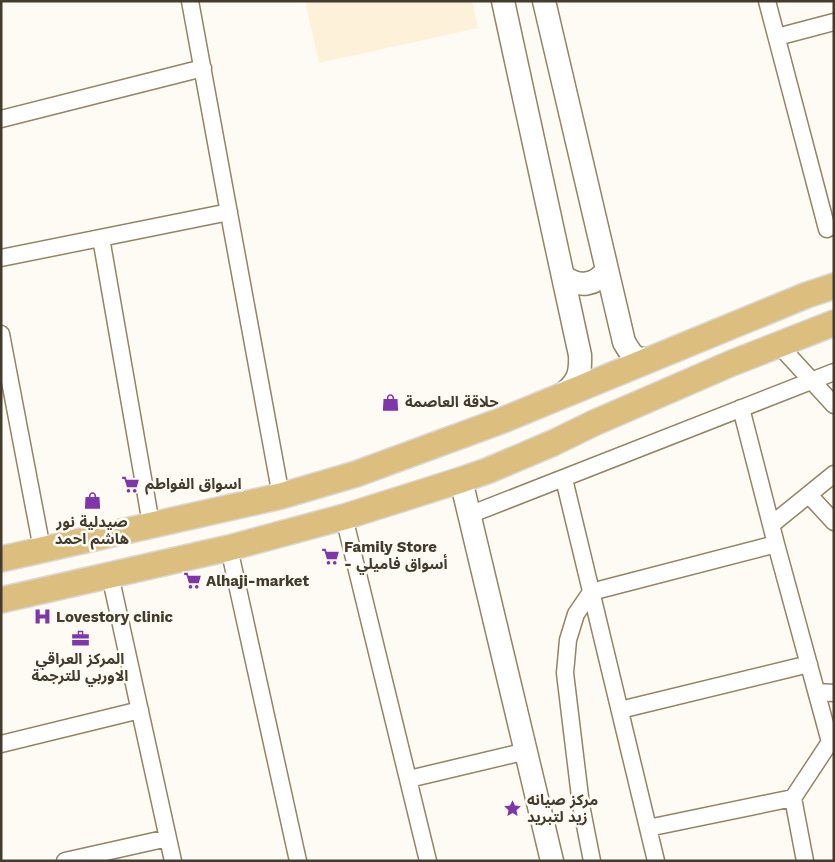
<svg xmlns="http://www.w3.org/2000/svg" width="835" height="862" viewBox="0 0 835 862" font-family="'Work Sans','Noto Sans Arabic',sans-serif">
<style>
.built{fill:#fef1d9}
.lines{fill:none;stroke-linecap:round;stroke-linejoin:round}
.street-casing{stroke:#948364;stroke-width:19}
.secondary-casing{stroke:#948364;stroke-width:25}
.primary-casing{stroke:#d9d8d5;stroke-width:28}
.street{stroke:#fff;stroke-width:16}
.secondary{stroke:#fff;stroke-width:22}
.primary{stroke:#dcbf7e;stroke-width:25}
.labels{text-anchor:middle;stroke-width:5;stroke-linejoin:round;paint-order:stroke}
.poi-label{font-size:15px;font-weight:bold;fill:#433b2e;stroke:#fefbf4;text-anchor:start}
</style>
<rect width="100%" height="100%" fill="#fefbf4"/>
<path class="built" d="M305,1H472L478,28L319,63Z"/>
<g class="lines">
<defs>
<path id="street" d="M190,1L281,496
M767,1L827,229
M777,37L834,22
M1,119L203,68
M101,238L151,524
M1,258L229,212
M1,334L42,549
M778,344L834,405
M741,408L776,544L830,742L793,798L805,861
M564,479L656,861
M809,495L834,522
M469,515L834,372
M344,517L428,861
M771,525L834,474
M229,548L298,861
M110,575L173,861
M817,692L834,693
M620,710L809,664
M1,744L140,710
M409,779L527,751
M648,828L793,798
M65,861L168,838
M592,861L581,805L565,673L568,640L576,614L591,592L776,544"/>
<path id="secondary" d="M503,1L580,355C581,376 577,383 561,396
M544,1L624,342C632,356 635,361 652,358
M563,276C579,288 595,286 607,270
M461,480L552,861"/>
<path id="primary" d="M1,559L281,496L356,474L503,420L807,295L834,286
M1,600L229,548L344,517L461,480L487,471L553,443L594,423L732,363L834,323"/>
</defs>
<use href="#street" class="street-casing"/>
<use href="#secondary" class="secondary-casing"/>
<use href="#primary" class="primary-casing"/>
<use href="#street" class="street"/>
<use href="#secondary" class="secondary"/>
<use href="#primary" class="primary"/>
</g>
<defs>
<symbol id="shop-bare" viewBox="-9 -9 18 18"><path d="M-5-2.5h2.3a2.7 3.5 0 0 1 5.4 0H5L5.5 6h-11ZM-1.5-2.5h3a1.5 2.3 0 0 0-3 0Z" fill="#7e36a8" stroke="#fefbf4" stroke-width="2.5" paint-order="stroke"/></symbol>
<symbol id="supermarket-bare" viewBox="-9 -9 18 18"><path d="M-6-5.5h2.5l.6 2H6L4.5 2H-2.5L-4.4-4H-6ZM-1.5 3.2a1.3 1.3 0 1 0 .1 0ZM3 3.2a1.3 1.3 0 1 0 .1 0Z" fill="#7e36a8" stroke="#fefbf4" stroke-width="2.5" paint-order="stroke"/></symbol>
<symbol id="hospital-bare" viewBox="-9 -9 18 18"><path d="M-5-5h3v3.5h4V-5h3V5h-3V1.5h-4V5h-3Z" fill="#7e36a8" stroke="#fefbf4" stroke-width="2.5" paint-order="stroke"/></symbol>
<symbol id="office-bare" viewBox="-9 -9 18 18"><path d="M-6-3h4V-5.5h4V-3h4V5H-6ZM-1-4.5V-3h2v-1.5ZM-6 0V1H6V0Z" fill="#7e36a8" stroke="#fefbf4" stroke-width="2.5" paint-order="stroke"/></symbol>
<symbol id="sight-bare" viewBox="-9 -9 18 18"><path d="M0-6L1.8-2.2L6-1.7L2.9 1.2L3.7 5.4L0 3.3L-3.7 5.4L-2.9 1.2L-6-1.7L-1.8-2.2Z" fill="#7e36a8" stroke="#fefbf4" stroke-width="2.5" paint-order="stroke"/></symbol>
</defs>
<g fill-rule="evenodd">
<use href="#shop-bare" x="378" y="390" width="25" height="25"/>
<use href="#supermarket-bare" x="118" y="472" width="25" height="25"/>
<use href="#shop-bare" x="80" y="488" width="25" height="25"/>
<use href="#supermarket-bare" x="318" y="544" width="25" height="25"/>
<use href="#supermarket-bare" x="180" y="568" width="25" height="25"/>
<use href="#hospital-bare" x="30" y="604" width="25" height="25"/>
<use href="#office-bare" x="68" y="626" width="25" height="25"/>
<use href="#sight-bare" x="500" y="796" width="25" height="25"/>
</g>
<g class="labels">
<g class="poi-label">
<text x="405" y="407">حلاقة العاصمة</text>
<text x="145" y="489">اسواق الفواطم</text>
<text x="92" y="527" text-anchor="middle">صيدلية نور<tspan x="92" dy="17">هاشم احمد</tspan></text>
<text x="344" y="552">Family Store<tspan x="344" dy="17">- أسواق فاميلي</tspan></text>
<text x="206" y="586">Alhaji-market</text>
<text x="56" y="622">Lovestory clinic</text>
<text x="80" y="664" text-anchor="middle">المركز العراقي<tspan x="80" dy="17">الاوربي للترجمة</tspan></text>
<text x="527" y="805">مركز صيانه<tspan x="527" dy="17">زيد لتبريد</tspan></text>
</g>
</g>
<rect width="835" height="862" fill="none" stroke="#433b2e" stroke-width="5"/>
</svg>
